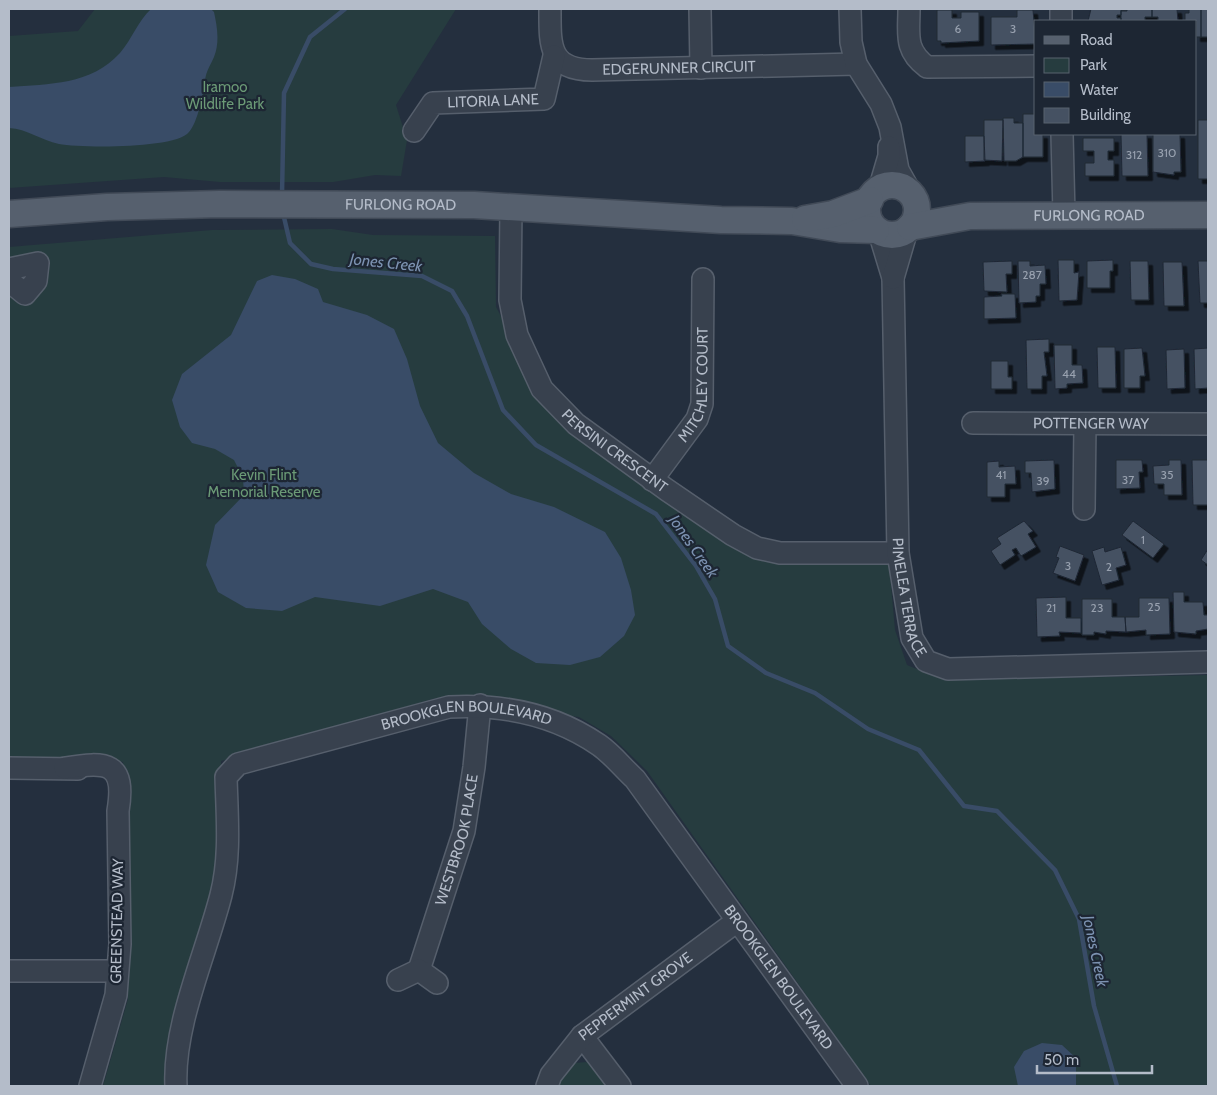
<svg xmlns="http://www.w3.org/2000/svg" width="1217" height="1095" viewBox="0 0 1217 1095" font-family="Cabin,sans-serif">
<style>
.green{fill:#263c3f}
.water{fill:#394c67}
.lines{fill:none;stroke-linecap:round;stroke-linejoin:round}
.stream{stroke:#394c67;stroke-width:4.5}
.building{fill:#455162;stroke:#1f2835;filter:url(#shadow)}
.minor-casing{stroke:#565f6c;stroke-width:24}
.major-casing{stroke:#414a57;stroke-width:29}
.minor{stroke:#38414e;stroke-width:21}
.major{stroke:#56606e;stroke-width:26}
.labels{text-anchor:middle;stroke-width:4.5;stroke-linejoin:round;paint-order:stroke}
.number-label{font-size:12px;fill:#98a1af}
.street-label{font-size:15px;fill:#b4bcc9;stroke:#1d2633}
.park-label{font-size:15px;fill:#6b9a76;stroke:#1d2633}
.water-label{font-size:16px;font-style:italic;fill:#7c92b1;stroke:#1d2633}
</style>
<defs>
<filter id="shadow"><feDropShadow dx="4.5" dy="4.5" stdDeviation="0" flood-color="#0009"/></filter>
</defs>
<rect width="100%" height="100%" fill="#242f3e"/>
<path class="green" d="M95,9H456L396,105L407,140L401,176L375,175L333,182H220L164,177L9,188V36L78,31Z
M332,229L373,235L495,236L496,307L551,410L575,437L715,531L889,563L895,630L907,665L944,680L1208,675V1086H871L647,771L611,736L579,717L436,698L221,761L222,858L171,1086H103L128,999L123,762L93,757L9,758V247L212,230Z
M587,1062L597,1067L611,1086H557L574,1063Z"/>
<path class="water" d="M151,9H211L214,12C217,26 220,42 214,57C210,66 206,71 205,81C203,94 198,122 189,132C176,149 81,148 59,144C41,140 27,129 9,128V87C49,84 91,85 120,53C132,39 138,21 151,9Z
M272,275L295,279L318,289L323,302L367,315L394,329L407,359L420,406L438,443L474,473L511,494L554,507L605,532L621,558L631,590L635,615L624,636L600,657L570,665L536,663L511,649L482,624L468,602L433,589L380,606L315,597L282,611L246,608L218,592L206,565L215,525L244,495L243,478L234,460L215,449L192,443L180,427L172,400L182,374L231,335L257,281Z
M1042,1043L1062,1045L1076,1058V1086H1018L1014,1067L1024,1051Z"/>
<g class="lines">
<path class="stream" d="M282,195L284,93L310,37L345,9
M283,213L290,243L311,264L333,269L422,276L452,291L467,316L503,410L536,445L656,514L696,566L715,599L728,646L766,673L815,693L868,729L919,750L964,806L997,811L1055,870L1079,919L1094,1006L1117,1086"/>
</g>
<path class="building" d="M1091,9H1121V15H1117V18H1121V21H1088Z
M1127,9H1152V17H1145V21H1121V11H1127Z
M1152,9H1177L1178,21H1158V17H1152Z
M1189,9H1201V37H1196V21H1185V13H1189Z
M1201,9H1208V37H1201Z
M937,10H952V18H961V12H979V41L941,43V41H937Z
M1017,10H1033L1036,44L991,45V17H1017Z
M1023,114H1036V134H1043V157H1023Z
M1003,118H1014V123H1023V157L1016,161H1004Z
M984,120H1003L1002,161L984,160Z
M1198,120H1208V179H1198Z
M1121,134H1147L1148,176H1122Z
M1153,134H1180L1181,172H1174V175L1153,172Z
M965,136H984L985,161L965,162Z
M1083,138H1114V151H1108V160H1114V176H1085V163H1094V151H1083Z
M1058,260H1074V273L1079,272L1077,300L1059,301Z
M1113,260V271H1110V288H1087V261Z
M1012,261V274H1006L1007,292L984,291L983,262Z
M1018,261H1030V266L1045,265L1046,284H1040V296H1036V302L1019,303Z
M1130,261H1148L1149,300H1131Z
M1198,261H1208V303H1200Z
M1163,262H1182L1184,306H1164Z
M1001,294H1015L1016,318L984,319V297L1002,296Z
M1049,339V352H1044L1047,376H1042V389H1027L1026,340Z
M1054,345H1072V365H1082L1083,383L1067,384V388L1055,389Z
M1097,347H1115L1116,388H1098Z
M1142,348L1145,376H1140V388H1124V349Z
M1208,348V388L1195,389L1194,349Z
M1184,349L1185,388L1167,389L1166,350Z
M991,361H1008V377H1012V389H991Z
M1054,460L1055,489L1032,492L1031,473H1025V461Z
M1116,460H1142L1143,472H1139L1140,488L1116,489Z
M1169,460H1181L1182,495H1164V484H1154L1153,466L1169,465Z
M1192,460H1208V505H1193Z
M999,461V467L1015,466L1016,484H1005V497H987V462Z
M1024,521L1033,531L1028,534L1036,547L1021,556L1016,548L1012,550L1015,555L1000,565L991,551L1001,544L997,538Z
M1133,521L1164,544L1153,558L1122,535Z
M1060,546L1084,555L1075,581L1053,573L1059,558L1056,557Z
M1104,547L1105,552L1121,547L1126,565L1116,568L1119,580L1102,585L1092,551Z
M1208,549V565L1201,560Z
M1173,592H1184V602H1203L1204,615H1208V629L1196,631V634L1174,632Z
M1066,597V618H1081V633L1059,632L1060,636L1037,637L1036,598Z
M1139,598H1169L1170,634L1146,635V630L1126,632L1125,617H1139Z
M1082,599H1112V617H1125L1126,632L1106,631V634L1094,632V635H1082Z"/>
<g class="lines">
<defs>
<g id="minor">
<path id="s1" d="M550,9C550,44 548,70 592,70L856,64"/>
<path d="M700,9L701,68"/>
<path d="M850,9L851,42L856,64L881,104L890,127L898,170L912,195"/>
<path d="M909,9C909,34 904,50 927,67L1036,66"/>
<path d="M1061,9V21"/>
<path id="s2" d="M414,131L433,103L544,99L554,56"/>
<path d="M1062,134L1064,215"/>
<path d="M879,190L889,156V147"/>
<path id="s3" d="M511,207L510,300L517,335L542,389L576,424L667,490L733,535L757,548L780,553H898"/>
<path id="s4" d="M879,232L893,278L898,553L912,638L926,661L948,669L1208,662"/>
<path d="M9,269L38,263L36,281L25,294L9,281"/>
<path d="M893,278L907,230"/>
<path id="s5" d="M973,423L1208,424"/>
<path id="s6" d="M652,480L697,419L702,404L703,279"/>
<path d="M1084,509L1085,424"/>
<path d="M9,768L78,769"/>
<path d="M65,768C107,761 126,762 118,811L120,944L116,995L90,1086"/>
<path id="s7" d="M419,970L464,831L474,767L480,705"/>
<path d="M9,971H117"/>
<path d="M398,980L419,970L437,983"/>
<path d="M582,1036L620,1086"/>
<path id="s8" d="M176,1086C173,1025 206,954 221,895C231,856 227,816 226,777L238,764L449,707C502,704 554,714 599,745C612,754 623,768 635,779L857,1086"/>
<path id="s9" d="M547,1086L551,1075L582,1036L737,921"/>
</g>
<g id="major">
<circle cx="892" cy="210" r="25"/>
<path id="s10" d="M9,214L107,207L220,204L474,205L721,220L792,221L840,229L876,230"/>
<path d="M805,219L833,214L870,200"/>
<path id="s11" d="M910,227L970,216L1208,215"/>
</g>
</defs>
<use href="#minor" class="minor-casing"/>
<use href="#major" class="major-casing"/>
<use href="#minor" class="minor"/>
<use href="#major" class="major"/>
</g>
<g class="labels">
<g class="number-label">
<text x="958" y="33">6</text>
<text x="1013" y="33">3</text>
<text x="1167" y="157">310</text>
<text x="1134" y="159">312</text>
<text x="1032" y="279">287</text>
<text x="1069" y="378">44</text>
<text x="1001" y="479">41</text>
<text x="1167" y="479">35</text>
<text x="1128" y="484">37</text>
<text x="1043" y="485">39</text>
<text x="1143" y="544">1</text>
<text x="1068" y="570">3</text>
<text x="1109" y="571">2</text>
<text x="1154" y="611">25</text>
<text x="1051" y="612">21</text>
<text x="1097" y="612">23</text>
</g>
<g class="street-label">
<text dy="5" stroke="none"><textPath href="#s1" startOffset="175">EDGERUNNER CIRCUIT</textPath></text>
<text dy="5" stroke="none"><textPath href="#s2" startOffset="94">LITORIA LANE</textPath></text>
<text dy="5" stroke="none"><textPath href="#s10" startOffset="392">FURLONG ROAD</textPath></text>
<text dy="5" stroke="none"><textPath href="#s11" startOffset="180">FURLONG ROAD</textPath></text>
<text dy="5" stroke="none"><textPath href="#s6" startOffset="109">MITCHLEY COURT</textPath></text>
<text dy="5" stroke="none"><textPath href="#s5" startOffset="118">POTTENGER WAY</textPath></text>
<text dy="5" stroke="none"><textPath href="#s3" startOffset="284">PERSINI CRESCENT</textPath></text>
<text dy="5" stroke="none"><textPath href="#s4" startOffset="369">PIMELEA TERRACE</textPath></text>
<text dy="5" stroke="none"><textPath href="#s8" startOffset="569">BROOKGLEN BOULEVARD</textPath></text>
<text dy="5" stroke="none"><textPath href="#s7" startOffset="136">WESTBROOK PLACE</textPath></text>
<text transform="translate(117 921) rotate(-89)" y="5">GREENSTEAD WAY</text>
<text dy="5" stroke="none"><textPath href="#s8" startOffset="1004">BROOKGLEN BOULEVARD</textPath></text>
<text dy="5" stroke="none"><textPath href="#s9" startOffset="128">PEPPERMINT GROVE</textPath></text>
</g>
<g class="park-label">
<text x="225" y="92">Iramoo<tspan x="225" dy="17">Wildlife Park</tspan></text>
<text x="264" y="480">Kevin Flint<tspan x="264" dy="17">Memorial Reserve</tspan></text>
</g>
<g class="water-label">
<text transform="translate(386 262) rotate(6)" y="6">Jones Creek</text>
<text transform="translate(694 546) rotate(55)" y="6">Jones Creek</text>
<text transform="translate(1096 951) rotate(78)" y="6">Jones Creek</text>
</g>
</g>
<rect width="1217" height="1095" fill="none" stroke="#b4bcc9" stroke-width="20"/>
<rect x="1034" y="20" width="162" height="115" fill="#1d2633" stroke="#59626f"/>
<rect x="1044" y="36" width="25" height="8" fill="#56606e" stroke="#59626f"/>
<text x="1080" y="45" font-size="15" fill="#b4bcc9">Road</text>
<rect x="1044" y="58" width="25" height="15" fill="#263c3f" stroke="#59626f"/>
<text x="1080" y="70" font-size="15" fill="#b4bcc9">Park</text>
<rect x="1044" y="82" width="25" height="15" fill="#394c67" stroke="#59626f"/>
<text x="1080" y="95" font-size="15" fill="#b4bcc9">Water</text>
<rect x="1044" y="108" width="25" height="15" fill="#455162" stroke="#59626f"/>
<text x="1080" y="120" font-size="15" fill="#b4bcc9">Building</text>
<path d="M1037 1065v8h115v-8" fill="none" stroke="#b4bcc9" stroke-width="2.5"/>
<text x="1044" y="1065" font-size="15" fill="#b4bcc9" stroke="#1d2633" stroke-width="4" paint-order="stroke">50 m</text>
</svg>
